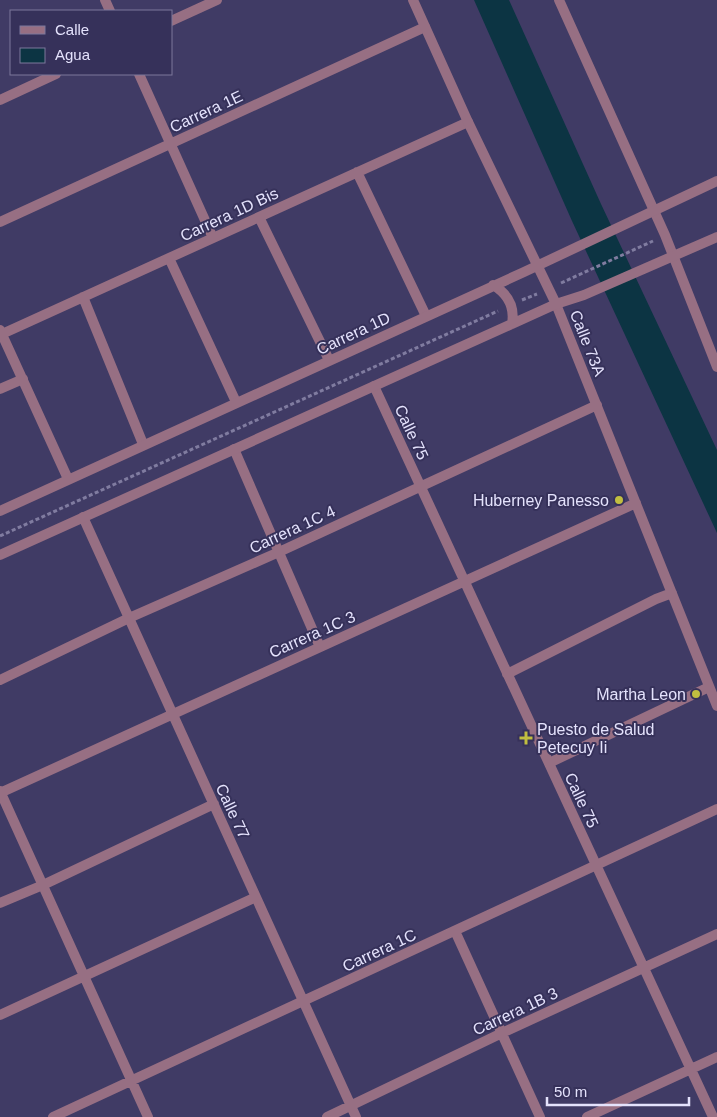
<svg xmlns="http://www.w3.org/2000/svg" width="717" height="1117" viewBox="0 0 717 1117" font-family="Arial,sans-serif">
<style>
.water{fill:#0c3443}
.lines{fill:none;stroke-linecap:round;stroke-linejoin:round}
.path{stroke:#807ca0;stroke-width:3;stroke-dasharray:4 2.5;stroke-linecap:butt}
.minor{stroke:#976f83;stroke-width:10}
.tertiary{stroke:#976f83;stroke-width:10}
.poi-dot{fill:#c1be40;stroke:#36315a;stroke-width:2}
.labels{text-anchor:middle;stroke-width:4;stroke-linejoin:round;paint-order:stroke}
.street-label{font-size:16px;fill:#e4e2fc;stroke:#36315a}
.poi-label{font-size:16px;fill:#e4e2fc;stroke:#36315a;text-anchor:end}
</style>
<rect width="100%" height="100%" fill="#403b65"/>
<path class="water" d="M474,0H509L601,204L717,450V533L572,221Z"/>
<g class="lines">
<path class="path" d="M561,283L653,241
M522,300L537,294
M0,536L498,311"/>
<path class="minor" d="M105,0L110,11
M559,0L665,235L717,367
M171,21L217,0
M139,74L213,238
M0,100L56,74
M357,172L426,316
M259,217L329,360
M0,222L425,27
M169,258L236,402
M83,297L143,444
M556,304L717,706
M0,330L68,479
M2,334L468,122
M374,386L713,1117
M0,389L23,379
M234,449L320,647
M83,517L356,1117
M507,674L656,599L672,593
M0,680L129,618L279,552L597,405
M549,763L709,687
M0,791L148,1117
M0,793L636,503
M0,903L43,885L214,804
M455,931L540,1117
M0,1015L256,897
M53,1117L717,809
M327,1117L502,1033L717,934
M587,1117L717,1057"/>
<path class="tertiary" d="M413,0L468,122L556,304
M493,285C508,294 515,307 512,324
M0,511L524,272L717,181
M0,555L556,304L584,295L717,237"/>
</g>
<g class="poi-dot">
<circle cx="619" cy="500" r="5"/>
<circle cx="696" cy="694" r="5"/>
<path d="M523.5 730.5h5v5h5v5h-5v5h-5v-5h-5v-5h5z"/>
</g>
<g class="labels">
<g class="street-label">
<text transform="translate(206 111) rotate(-25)" y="6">Carrera 1E</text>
<text transform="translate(229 214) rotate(-25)" y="6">Carrera 1D Bis</text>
<text transform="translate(353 333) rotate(-25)" y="6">Carrera 1D</text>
<text transform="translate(588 343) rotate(68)" y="6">Calle 73A</text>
<text transform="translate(412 432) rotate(65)" y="6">Calle 75</text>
<text transform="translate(292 529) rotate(-25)" y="6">Carrera 1C 4</text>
<text transform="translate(312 634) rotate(-24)" y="6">Carrera 1C 3</text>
<text transform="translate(582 800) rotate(65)" y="6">Calle 75</text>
<text transform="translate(233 811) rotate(65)" y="6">Calle 77</text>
<text transform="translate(379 950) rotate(-25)" y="6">Carrera 1C</text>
<text transform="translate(515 1011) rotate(-25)" y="6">Carrera 1B 3</text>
</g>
<g class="poi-label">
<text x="609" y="506">Huberney Panesso</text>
<text x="686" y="700">Martha Leon</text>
<text x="537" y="735" text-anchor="start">Puesto de Salud<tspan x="537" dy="18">Petecuy Ii</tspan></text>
</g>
</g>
<rect x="10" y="10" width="162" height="65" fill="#36315a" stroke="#7c789b"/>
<rect x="20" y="26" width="25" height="8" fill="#976f83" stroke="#7c789b"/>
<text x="55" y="35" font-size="15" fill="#e4e2fc">Calle</text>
<rect x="20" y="48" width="25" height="15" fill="#0c3443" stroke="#7c789b"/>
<text x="55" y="60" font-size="15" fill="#e4e2fc">Agua</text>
<path d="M547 1097v8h142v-8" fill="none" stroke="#e4e2fc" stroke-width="2.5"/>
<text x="554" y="1097" font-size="15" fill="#e4e2fc" stroke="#36315a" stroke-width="4" paint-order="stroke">50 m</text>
</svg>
